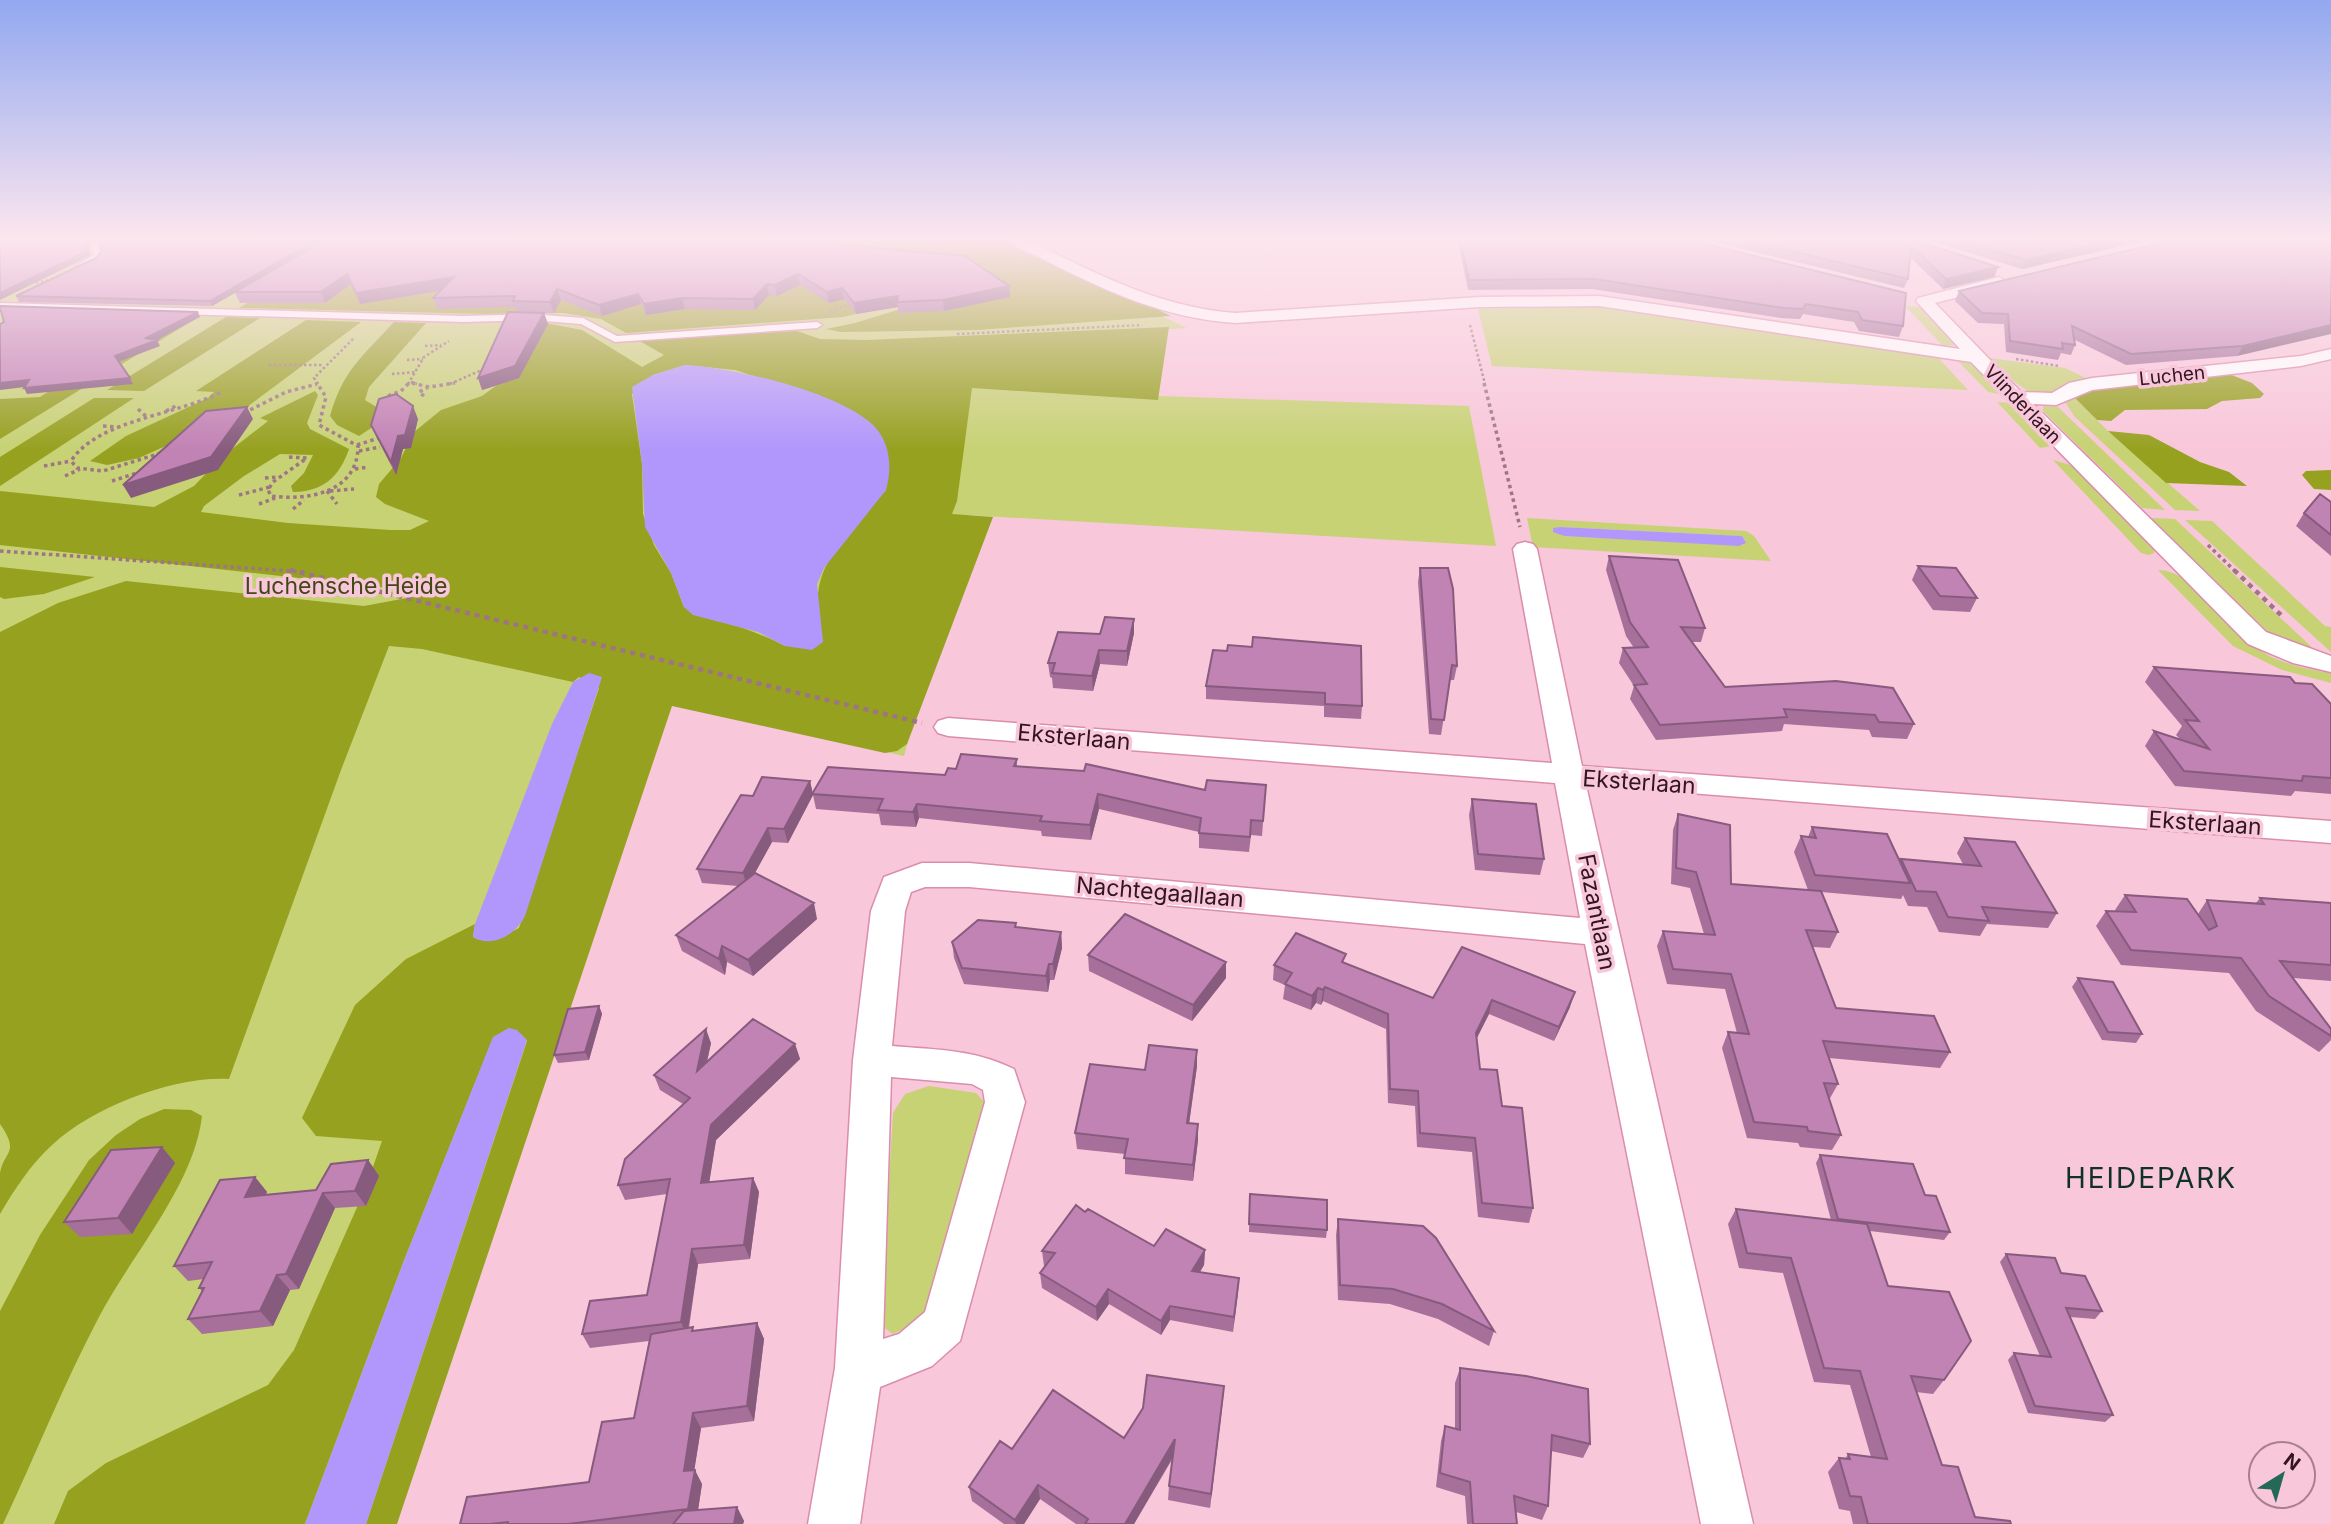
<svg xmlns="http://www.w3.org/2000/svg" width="2331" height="1524" viewBox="0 0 2331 1524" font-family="Inter,sans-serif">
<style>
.green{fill:#c6d273;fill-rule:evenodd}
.forest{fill:#96a11f;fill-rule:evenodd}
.water{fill:#b197fb}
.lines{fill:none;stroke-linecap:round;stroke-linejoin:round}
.lane-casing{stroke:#db8dac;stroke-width:3}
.street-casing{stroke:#db8dac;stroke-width:3}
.path-far2{stroke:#9d7585;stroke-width:2.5;stroke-dasharray:2.5 2.5;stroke-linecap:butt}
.path-far1{stroke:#9d7585;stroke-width:3.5;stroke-dasharray:3.5 3.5;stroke-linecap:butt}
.path{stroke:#9d7585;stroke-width:4.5;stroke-dasharray:5 5;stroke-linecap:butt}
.lane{fill:#fff;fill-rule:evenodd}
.street{fill:#fff;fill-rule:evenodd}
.wall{fill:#a6709b}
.shaded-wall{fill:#875b7e}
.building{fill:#c182b4;stroke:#875b7e;stroke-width:2}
.labels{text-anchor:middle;stroke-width:7;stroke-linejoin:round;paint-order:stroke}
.far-street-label{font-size:19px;fill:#321521;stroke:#f8c7d9}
.park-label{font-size:23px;fill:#434717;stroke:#f8c7d9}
.street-label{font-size:23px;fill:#321521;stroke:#f8c7d9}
.near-neighbourhood-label{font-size:28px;letter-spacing:2px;fill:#113028;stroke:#f8c7d9}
</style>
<rect width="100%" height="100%" fill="#f8c7d9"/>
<path class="green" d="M0,238H999L1187,328L968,341L1158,400V396L1469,406L1496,546L967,515L904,756L672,702L384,1524H0Z
M1596,304L1934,353L1968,390L1492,366L1478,309Z
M1905,306L1920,307L1954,345L1943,346Z
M1954,357L1973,362L2006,395L1988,392Z
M1989,358L2065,368L2090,380C2034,401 2031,399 1989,358Z
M2075,392L2076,399L2108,431L2200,511L2175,510L2074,416L2065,402Z
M1997,402L2013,403L2052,446L2040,448Z
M2043,406L2058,407L2165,510L2142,508L2043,411Z
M2053,460L2074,466L2155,547L2154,553L2149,555L2141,553Z
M1527,518L1746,531L1754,536L1771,561L1533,547ZM1560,527L1742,536L1743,545L1564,536L1552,530Z
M2151,518L2175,519L2320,655L2274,637L2265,629Z
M2185,520L2212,521L2325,626L2331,627V652Z
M2158,570C2191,569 2229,626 2254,646C2275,663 2306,669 2331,673V683L2282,670L2233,646Z
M929,1086L976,1093L986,1104L926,1310L919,1321L893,1334L882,1326L881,1317L893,1113L905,1094Z"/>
<path class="forest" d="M352,238H1007L1171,316L977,330L840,332L826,329L855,323L988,282L843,317L626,333L601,319L563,313L486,314L239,308Z
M168,315L200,316L0,439V399L40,397Z
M226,317L260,318L144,391L107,390Z
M306,320L361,322L239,413L139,458L107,465L90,461L126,436L208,398L214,392L196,391Z
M394,322L426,323L369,387L365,400L383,411L379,423L359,436L337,425L330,416C343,370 362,357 394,322Z
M545,323L582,330L642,367L664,355L638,340L797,331L820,339L866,340L1169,327L1158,400L972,388L957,501L952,514L993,517L907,744L897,751L885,753L672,706L397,1524H366L527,1041L509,1028L493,1038L403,1263L305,1524H54L68,1491L106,1463L268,1385L294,1350L366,1187L382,1141L316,1136L302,1118L355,1005L406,959L475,924L473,937C489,946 504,935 519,928L599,688L579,677L573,682L422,649L389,646L341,770L229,1079C173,1076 93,1107 52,1145C31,1164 14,1190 0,1214C0,1201 0,1187 0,1174C3,1151 21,1154 0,1124V632L58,603L126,581L364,606L434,593L0,545V491L154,507L194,486L223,456L268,421L260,418L315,391L318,395L307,423L310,429L349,449C340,476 323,492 293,492L291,486L304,473L313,455L280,454L244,476L204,506L201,512L288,523L390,530H410L429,521L385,504L376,497L379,484L401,458L414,432L441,410L482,396L504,380L486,378ZM685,365L735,370L836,403L886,490C858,523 815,559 818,604L785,646C753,629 718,621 684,607L671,573L654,545L643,514L642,464L632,394L653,375Z
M2229,374L2252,383L2264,394L2260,398L2222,401L2207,409L2125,410L2111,421L2097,420L2076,399L2075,392Z
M94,398H134L0,486V457Z
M2108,431L2149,435L2200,462L2229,472L2247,486L2166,483Z
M2331,470V490L2314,489L2302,475L2306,471Z
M0,567L95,577L44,594L4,599L0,597Z
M164,1109L191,1110L202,1116C194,1185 133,1253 100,1315C64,1383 36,1454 3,1524H0V1311L40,1235L89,1160L116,1135L140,1119Z"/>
<path class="water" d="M685,365C735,368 836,391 873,425C891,443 892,468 886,490L824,568L817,584L823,642L812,650L785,646L758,632L693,615L684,607L671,573L645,527L642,464L632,387L653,375Z
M1560,527L1742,536L1746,543L1739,546L1564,536L1553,532V528Z
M589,673L602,677L525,916C516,934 493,949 473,937L475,924L552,724L573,682Z
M509,1028L517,1030L527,1040L366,1524H305L403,1263L493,1037Z"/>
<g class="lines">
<defs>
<path id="lane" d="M96,238H104L98,245L102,256L82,270H76V266L94,255L90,245Z
M0,303L464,316L532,314L583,318L617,336L817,322L822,325L817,328L615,342L581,324L532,320L464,322L0,309Z"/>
<path id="street" d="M1006,238H1024C1093,272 1157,307 1235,313L1480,297L1599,296L1960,349L1916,301L1918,298L1999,277L2007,282L2005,285L1935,303L2021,392L2052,393L2069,383L2092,378L2301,356L2331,349V359L2301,366L2092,390L2056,405L2033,404L2266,632L2331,656V672L2293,663L2248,644L1971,362L1599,306L1480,307L1235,323C1164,318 1105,291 1043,259C1031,253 1013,247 1006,238Z
M1447,238H1519C1509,247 1450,249 1447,238Z
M1525,542L1533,544L1537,549L1582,766L2331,821V843L1586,785L1753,1524H1701L1585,944L969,887H925L911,892L905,911L892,1046C938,1050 972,1049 1014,1069L1025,1102L960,1341L932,1366L880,1387L860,1524H808L835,1368L853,1060L871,911L884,877L922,863H969L1580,918L1555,783L948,736L938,733L934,727L938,721L948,718L1552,763L1513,549L1517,544ZM891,1077L972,1084L983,1090L985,1102L925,1312L899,1334L883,1339Z"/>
</defs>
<use href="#lane" class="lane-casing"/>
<use href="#street" class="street-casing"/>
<path class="path-far2" d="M36,283L61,277
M830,312L851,303
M1470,325L1485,384
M957,334L1142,325
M425,346L441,345
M2016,359L2059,366
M407,360L423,359
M269,365H324
M392,374L416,372
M411,382L417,384
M318,384L314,378L354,338
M408,384L424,357L449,341
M450,384L486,368"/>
<path class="path-far1" d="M412,383L429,387L455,383
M1484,383L1520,527
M388,396L401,391L409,383
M424,396L419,392L427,388
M138,409L148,418
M166,411L178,405
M244,413L286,392L317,384
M103,426L119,427
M357,445L382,437
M359,451L380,447
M161,453L103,471L77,468L71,461C98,419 180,415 223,391
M289,457L307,458L273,482L268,490L271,496C309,501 358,492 358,446L319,425L326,397L317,383
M44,466L71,461
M355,469L368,467
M65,476L80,469
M265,478L278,477
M112,481L143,471
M327,491L337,504
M330,491L354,489
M239,495L270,487
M259,504L275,498
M293,509L304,500
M2208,545L2236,572
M0,551L304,572"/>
<path class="path" d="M290,570L922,723
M2234,570L2282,616"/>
<use href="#lane" class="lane"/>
<use href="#street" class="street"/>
</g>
<path class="wall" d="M828,238L811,243L1009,286L1010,297L944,311L898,313V307L856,314L844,299L829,303L800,285L777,296L769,295L755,310L685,309L646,315L641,304L602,316L561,300L554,313H544L548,324L519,378L482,390L516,312L515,307L437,309L433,298L440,291L360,304L351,284L325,303H240L235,293L212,306L19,302L16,296L96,258L102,250Z
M1460,238H1681L1903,326L1899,337L1859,331L1854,322L1803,314L1800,319L1781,318L1592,289L1468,290L1459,247Z
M1698,238H1907L1998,267L1994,277L1943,289L1910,257L1908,279L1904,288Z
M1921,238H2156L2022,269Z
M2331,238L2237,356L2126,365L2075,340V345L2071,355L2061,353L2058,360L2006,352L2004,324L1978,323L1955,301L1959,291Z
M418,419L411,448L403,449L396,475L377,438L371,425Z
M2331,502V556L2296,526L2304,513Z
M1609,556L1705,628L1701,642H1692L1725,687L1836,681L1914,724L1907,739L1872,737L1869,730L1784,724L1782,731L1656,740L1630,699L1634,686L1619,663L1623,648H1634L1626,636L1606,570Z
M1918,566L1977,598L1970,612L1933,610L1912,580Z
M1420,568L1457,666L1454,680H1450L1441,735L1429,734L1418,582Z
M1134,633L1127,666L1100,664L1093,691L1053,688L1052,678L1050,677L1048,663L1100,634Z
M1213,650L1362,706L1361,719L1324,717V706L1206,699V686Z
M2154,667L2295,683L2331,704V794L2295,791L2291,796L2175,786L2145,746L2154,731L2180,739L2176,735L2182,726L2145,682Z
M1017,759V766L1205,790L1266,785L1262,836L1251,835L1249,852L1199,848V832L1099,809L1091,840L1042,836L1041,831L919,818L916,827L881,825L879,814L816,809L813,795L788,843L772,842L755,873L817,919L753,976L727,962L725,975L682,951L676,935L738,886L702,883L697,869L753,796L810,781L813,794L945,775L956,769Z
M1472,799L1544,859L1540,875L1475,870L1469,815Z
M1678,814L1731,884L1808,890L1794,852L1801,836L1808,837L1812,827L1899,861L1901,859L1963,864L1957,853L1965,838L2057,913L2048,928L1987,924L1980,936L1939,932L1927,907L1908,906L1903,895L1901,899L1821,892L1838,932L1830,948L1813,947L1836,1008L1950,1052L1940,1068L1829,1058L1838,1084L1829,1100L1841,1135L1832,1150L1800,1147L1798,1143L1747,1138L1722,1048L1728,1032L1737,1033L1725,989L1667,984L1657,946L1663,931L1704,934L1690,888L1671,884L1673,830Z
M2125,895L2198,914L2207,900L2255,904L2260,898L2331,903V981L2293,978L2331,1029V1040L2319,1052L2256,1011L2229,973L2121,965L2096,926L2106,911H2116L2115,910Z
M1017,928L1061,932L1062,948L1054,980H1050L1048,992L964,984L954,958L952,942Z
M1462,947L1570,1007L1554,1041L1489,1014L1476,1039L1480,1069L1502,1106L1533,1208L1529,1223L1478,1217L1472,1152L1417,1147L1415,1106L1388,1103L1386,1029L1323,1001L1321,1005L1316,1003L1311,1010L1283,999L1285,985L1273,980L1274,965L1345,963L1433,998Z
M1088,955L1226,978L1192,1021L1089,971Z
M2078,978L2142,1034L2136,1043L2102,1040L2072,987Z
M599,1006L602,1014L589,1060L558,1063L554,1055Z
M711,1043L707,1061L795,1044L800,1059L716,1140L709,1182L753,1178L759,1192L750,1259L698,1264L689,1328L694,1331L757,1323L764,1339L754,1421L701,1428L694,1470L702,1484L698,1510L737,1507L744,1521L743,1524H460L589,1482L634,1418L649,1341L590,1348L582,1334L647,1295L667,1194L625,1200L618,1185L683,1104L660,1090L654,1075Z
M1197,1066L1189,1123L1198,1124V1140L1193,1181L1125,1174V1154L1077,1149L1075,1133L1145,1070Z
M162,1147L175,1163L132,1234L80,1237L64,1222Z
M1820,1155L1925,1195L1950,1232L1944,1240L1870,1231L1888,1286L1944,1380L1933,1394L1916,1392L1942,1465L1975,1517L2011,1524H1853L1850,1511L1839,1509L1828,1472L1839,1458L1845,1459L1848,1454L1871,1457L1850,1385L1814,1382L1783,1273L1739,1268L1728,1224L1736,1209L1831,1220L1816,1163Z
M368,1160L379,1176L366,1206L335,1208L299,1289L290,1290L273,1326L202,1334L188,1319L202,1291L199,1288L204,1279L188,1281L174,1266L255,1177L267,1192L266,1195L316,1190Z
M1250,1194L1327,1230L1326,1238L1249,1232Z
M1085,1212L1154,1246L1205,1250L1204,1265L1200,1272L1239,1278L1233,1332L1170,1320L1161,1335L1109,1304L1097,1321L1042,1288L1040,1273L1045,1266H1044L1042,1251Z
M1338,1219L1494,1331L1489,1346L1438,1319L1390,1304L1338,1300L1336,1235Z
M2006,1254L2061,1273L2102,1311L2095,1319L2070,1317L2113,1415L2105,1422L2028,1413L2008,1360L2014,1353L2040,1356L2000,1262Z
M1460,1368L1590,1444L1583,1458L1551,1451L1548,1506L1542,1520L1516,1512L1517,1524H1467L1465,1496L1436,1487L1441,1441L1445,1426L1455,1429V1383Z
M1224,1386L1210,1508L1168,1500L1169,1486L1173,1458L1134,1524H1076L1040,1499L1024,1524H1004L972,1501L969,1487L1012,1449L1124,1438Z"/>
<path class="shaded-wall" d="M86,238H94L88,243L90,256L0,300V293Z
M320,238H331L212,306L210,301Z
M792,238H828L785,250L783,240Z
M2121,238H2156L2022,269L2026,260Z
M1998,267L1994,277L1943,289L1946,279Z
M347,274L351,284L325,303L321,292Z
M798,274L800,285L777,296L775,285Z
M454,277L457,288L360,304L356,293Z
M767,284L769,295L755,310L753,299Z
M1009,286L1010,297L944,311L943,300Z
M842,288L844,299L829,303L827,292Z
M557,289L561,300L554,313L550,302Z
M638,294L641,304L602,316L599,305Z
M898,296L897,302L898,307L856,314L854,303Z
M682,298L685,309L646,315L644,304Z
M198,312L200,317L155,341L157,340L160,346L118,362L115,356Z
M544,313L548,324L519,378L482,390L478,378Z
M2331,325V334L2237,356L2243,346Z
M130,378L133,384L27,394L24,388Z
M29,380L33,386L0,390V383Z
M413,406L418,419L411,448L403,449L396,475L391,462L398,436Z
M247,407L253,419L218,470L131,498L123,485Z
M1134,619V633L1127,666V651Z
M1099,650L1100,664L1093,691L1092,676Z
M810,781L813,795L788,843L784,829Z
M1098,794L1099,809L1091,840L1090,825Z
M917,804L919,818L916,827L913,812Z
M768,828L772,842L747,887L743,873Z
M814,903L817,919L753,976L748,960Z
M1061,932L1062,948L1054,980L1053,964Z
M722,946L727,962L725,975L719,959Z
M1226,962V978L1192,1021L1193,1005Z
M1049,964L1050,980L1048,992L1046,976Z
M1325,987L1323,1001L1321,1005L1323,990Z
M1318,988L1316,1003L1311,1010L1312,996Z
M1575,992L1570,1007L1554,1041L1559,1027Z
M1492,1000L1489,1014L1472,1048L1476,1033Z
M599,1006L602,1014L589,1060L585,1052Z
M706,1029L711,1043L702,1085L697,1071Z
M795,1044L800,1059L716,1140L707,1197L701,1183L711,1125Z
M1197,1050V1066L1187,1139V1123Z
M1198,1124V1140L1193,1181V1165Z
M162,1147L175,1163L132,1234L118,1218Z
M368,1160L379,1176L366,1206L355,1191Z
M255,1177L267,1192L257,1213L245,1197Z
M753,1178L759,1192L750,1259L744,1245Z
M323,1193L335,1208L299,1289L286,1274Z
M692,1249L698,1264L687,1336L681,1322Z
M1205,1250L1204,1265L1191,1286L1192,1271Z
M277,1275L290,1290L273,1326L260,1311Z
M1239,1278L1238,1293L1233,1332L1234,1317Z
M1108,1289L1109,1304L1097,1321L1096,1307Z
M1170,1306V1320L1161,1335V1321Z
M757,1323L764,1339L754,1421L747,1406Z
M1224,1386L1223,1400L1210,1508L1211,1494Z
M693,1413L701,1428L692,1485L684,1471Z
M1175,1439V1453L1134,1524H1125Z
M695,1470L702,1484L696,1523L688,1509Z
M1038,1485L1040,1499L1024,1524H1016L1015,1520Z
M737,1507L744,1521L743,1524H734Z"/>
<path class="building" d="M0,238H86L87,251L0,293Z
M100,238H320L210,301L16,296L96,258L102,250L98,240Z
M329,238H792L783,240L965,256L1009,286L943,300L897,302L898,296L854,303L842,288L827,292L798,274L775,285L767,284L753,299L682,298L644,304L638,294L599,305L557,289L550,302L513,301L515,296L433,298L454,277L356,293L347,274L321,292H235Z
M1460,238H1681L1906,293L1903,326L1862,320L1858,312L1806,304L1803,309L1784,308L1594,279L1469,280Z
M1737,238H1907L1998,267L1946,279L1911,246L1908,279Z
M1954,238H2121L2026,260Z
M2180,238H2331V325L2243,346L2131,354L2072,326L2075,345L2062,343L2063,349L2010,341L2008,314L1982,313L1959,291Z
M0,306L198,312L146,338L157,340L115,356L130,378L24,388L29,380L0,383V324L4,322L1,311H0Z
M508,312L544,313L515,366L478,378Z
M396,394L413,406L405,435L398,436L391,462L371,425L379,399Z
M247,407L211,457L123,485L206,411Z
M2320,494L2331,502V535L2304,513Z
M1609,556L1678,560L1705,628L1681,627L1725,687L1836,681L1893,688L1914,724L1879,722L1875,715L1784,709L1787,717L1660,725L1634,685L1647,684L1623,648L1648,647L1630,622Z
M1918,566L1956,568L1977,598L1940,596Z
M1420,568H1448L1453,589L1457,666L1452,665L1444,720L1431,719Z
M1105,617L1134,619L1127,651L1099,650L1092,676L1052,673L1055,663H1048L1058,632L1100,634Z
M1253,637L1361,646L1362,706L1325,704V693L1206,686L1213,650L1227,651L1228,645L1252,647Z
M2154,667L2290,677L2295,683L2312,684L2331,704V778L2303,776L2302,781L2184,771L2154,731L2209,749L2185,720L2199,721Z
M961,754L1017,759L1014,766L1084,771L1086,764L1205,790L1207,780L1266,785L1263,821L1251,820L1250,837L1199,833L1201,818L1098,794L1090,825L1040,821L1042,816L917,804L913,812L878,810L883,799L812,794L828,767L945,775L948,768L956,769Z
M762,777L810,781L784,829L768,828L743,873L697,869L741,795L753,796Z
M1472,799L1536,804L1544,859L1478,854Z
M1678,814L1730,825L1731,884L1821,891L1838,932L1806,930L1836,1008L1934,1016L1950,1052L1823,1041L1838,1084L1824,1083L1841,1135L1808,1131L1807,1127L1754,1122L1728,1032L1749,1034L1731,974L1673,969L1663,931L1715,935L1696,872L1676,868Z
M1812,827L1887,834L1910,883L1815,875L1801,836L1816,838Z
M1965,838L2015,842L2057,913L1982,907L1989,921L1948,917L1936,892L1916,891L1901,859L1981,866Z
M755,873L814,903L748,960L722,946L719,959L676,935Z
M2125,895L2187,899L2209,930L2217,926L2207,900L2264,904L2260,898L2331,903V965L2280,961L2331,1029V1036L2269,996L2241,958L2131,950L2106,911L2136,912Z
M1125,914L1226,962L1193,1005L1088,955Z
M978,920L1016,923L1015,927L1061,932L1053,964H1049L1046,976L962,968L952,942Z
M1296,933L1346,954L1342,962L1433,998L1462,947L1575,992L1559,1027L1492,1000L1476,1033L1480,1069L1497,1070L1502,1106L1522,1108L1533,1208L1482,1203L1475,1138L1420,1133L1418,1091L1390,1089L1388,1014L1325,987L1323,990L1318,988L1312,996L1285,984L1292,973L1274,965Z
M2078,978L2113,982L2142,1034L2108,1032Z
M599,1006L585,1052L554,1055L568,1009Z
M753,1019L795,1044L711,1125L701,1183L753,1178L744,1245L692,1249L681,1322L582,1334L590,1301L647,1295L670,1179L618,1185L625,1159L690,1098L654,1075L706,1029L697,1071Z
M1149,1045L1197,1050L1187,1123L1198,1124L1193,1165L1124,1158L1128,1139L1075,1133L1090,1064L1145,1070Z
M162,1147L118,1218L64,1222L111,1150Z
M1820,1155L1913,1164L1925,1195L1936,1196L1950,1232L1838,1219Z
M368,1160L355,1191L323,1193L286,1274L277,1275L260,1311L188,1319L204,1288H199L212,1262L174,1266L220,1180L255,1177L245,1197L316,1190L331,1164Z
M1250,1194L1327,1200V1230L1249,1224Z
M1076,1205L1085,1212L1088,1209L1154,1246L1166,1229L1205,1250L1192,1271L1239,1278L1234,1317L1170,1306L1161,1321L1108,1289L1096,1307L1040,1273L1055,1253L1042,1251Z
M1736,1209L1867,1224L1888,1286L1949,1292L1971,1341L1944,1380L1911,1376L1942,1465L1958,1467L1975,1517L2010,1521L2011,1524H1868L1861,1497L1850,1496L1839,1458L1850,1459L1848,1454L1887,1459L1860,1371L1824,1368L1791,1258L1747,1253Z
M1338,1219L1423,1226L1436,1238L1494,1331L1442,1304L1393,1289L1340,1285Z
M2006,1254L2055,1258L2061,1273L2085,1276L2102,1311L2066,1308L2113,1415L2035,1406L2014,1353L2051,1357Z
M757,1323L747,1406L693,1413L684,1471L695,1470L688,1509L568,1524H508V1522L490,1524H460L467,1497L589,1482L602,1422L634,1418L651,1334L693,1327L692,1331Z
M1460,1368L1526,1376L1588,1389L1590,1444L1552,1435L1548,1506L1514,1496L1517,1524H1473L1470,1482L1440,1473L1445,1426L1460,1430Z
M1147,1375L1224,1386L1211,1494L1169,1486L1175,1439L1125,1524H1085L1088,1519L1038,1485L1015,1520L969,1487L1000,1441L1012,1449L1053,1390L1124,1438L1143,1408Z
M737,1507L734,1524H673L684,1511Z"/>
<linearGradient id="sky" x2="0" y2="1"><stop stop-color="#92a8f0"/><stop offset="0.53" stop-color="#fce6ee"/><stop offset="1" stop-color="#fce6ee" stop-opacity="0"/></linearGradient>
<rect width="2331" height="451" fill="url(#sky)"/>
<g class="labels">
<g class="far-street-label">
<text transform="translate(2172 375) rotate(-6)" y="7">Luchen</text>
<text transform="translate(2023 404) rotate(46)" y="7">Vlinderlaan</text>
</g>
<g class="park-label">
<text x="346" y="594">Luchensche Heide</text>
</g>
<g class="street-label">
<text transform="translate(1074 737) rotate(5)" y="8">Eksterlaan</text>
<text transform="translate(1639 782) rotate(4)" y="8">Eksterlaan</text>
<text transform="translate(2205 823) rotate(4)" y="8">Eksterlaan</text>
<text transform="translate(1160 892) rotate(5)" y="8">Nachtegaallaan</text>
<text transform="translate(1597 912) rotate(79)" y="8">Fazantlaan</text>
</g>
<g class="near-neighbourhood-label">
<text x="2151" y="1188">HEIDEPARK</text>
</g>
</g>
<g transform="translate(2282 1475) rotate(37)"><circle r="33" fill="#f8c7d9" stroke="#a9808f" stroke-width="2"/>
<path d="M0-5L12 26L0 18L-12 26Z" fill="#256858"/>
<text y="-10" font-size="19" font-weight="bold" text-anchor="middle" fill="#321521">N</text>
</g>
</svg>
